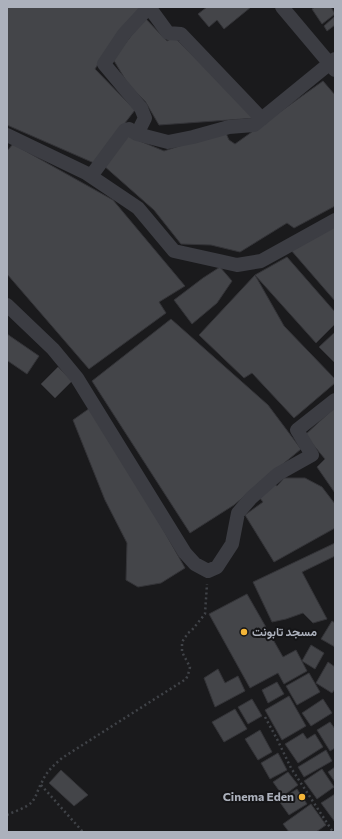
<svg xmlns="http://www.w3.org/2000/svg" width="342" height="839" viewBox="0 0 342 839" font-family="Commissioner,Vazirmatn,sans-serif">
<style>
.building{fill:#444549;stroke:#343438}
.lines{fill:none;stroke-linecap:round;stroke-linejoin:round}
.path{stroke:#404348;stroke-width:2.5;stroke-dasharray:2 3;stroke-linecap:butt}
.minor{stroke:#3c3d43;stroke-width:14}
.poi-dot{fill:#f5b638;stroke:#151517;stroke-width:1.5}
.labels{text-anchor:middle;stroke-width:4;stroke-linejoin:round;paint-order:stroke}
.poi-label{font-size:12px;font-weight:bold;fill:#acb1bc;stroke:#151517;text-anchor:start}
</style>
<rect width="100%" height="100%" fill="#1a1a1c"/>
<path class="building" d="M7,7H141L116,35L95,69L135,110L94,163L7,125Z
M207,7H251L224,29L217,20L209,27L198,14Z
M315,7H331L335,14L322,24L312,9Z
M334,17L335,25L327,31L324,26Z
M145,18L167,41L174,37L257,118L159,125L145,101L128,84L113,59Z
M323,81L335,95V206L294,228L287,223L240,252L211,245L181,244L154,210L103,165L123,134L164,151L225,131L229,140L235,144Z
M13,144L113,200L185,286L159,302L166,313L89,369L7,274V151Z
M335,225V301L290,249Z
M287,257L335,312V324L316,343L255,275Z
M220,267L232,281L217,303L192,324L174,300L203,278Z
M255,275L284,326L335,379V383L294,418L252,373L244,378L199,335Z
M171,319L268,405L301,449L234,505L190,533L92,381Z
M335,332V363L319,347Z
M7,334L39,356L27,374L8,361L7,362Z
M58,367L72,381L55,398L41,384Z
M90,408L111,437L185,568L161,583L138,587L126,580L127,543L105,500L73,420Z
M334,408L335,409V493L317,467L325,459L305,435Z
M284,478H305L322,487L335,504V528L274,562L245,515L263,502L259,497L274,484L277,486Z
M335,543V556L302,572L327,619L313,623L303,613L286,619L272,622L253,582Z
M247,594L283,657L296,650L307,671L284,684L278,673L250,688L209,614Z
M332,621L335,623V647L321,639Z
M311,645L324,653L315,669L302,661Z
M328,662L335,667V689L332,693L316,683Z
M218,669L225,683L238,676L245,691L215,707L204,678Z
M309,673L320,692L297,705L286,686Z
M277,682L284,694L268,703L262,690Z
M289,696L306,726L282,740L265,710Z
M252,699L262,716L248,724L238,707Z
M323,699L332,713L311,726L302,713Z
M235,709L247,729L224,742L212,722Z
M330,722L335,729V748L330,751L317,730Z
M260,730L272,752L258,760L245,739Z
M303,733L307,739L315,734L323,747L298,763L285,744Z
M326,750L332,761L304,777L298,767Z
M278,753L287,770L270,779L261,763Z
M335,767V782L328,772Z
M322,769L334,787L317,799L304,781Z
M61,770L88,795L74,806L49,783Z
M288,772L298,785L283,796L273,782Z
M297,789L307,804L289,815L279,801Z
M335,794V822L321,803Z
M311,804L326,825L316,832H289L283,824Z"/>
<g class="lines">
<path class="path" d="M265,717L277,739L291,768L333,832
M41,785L83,832
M7,815C15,811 26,808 32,802C37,796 38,788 42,782C46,772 54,765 62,758L186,679L188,675L190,667L182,652V642L188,633L192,630L205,614L207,584"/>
<path class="minor" d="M149,7L168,33L181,34L262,119
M282,7L335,70
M137,134L145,118L141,108L104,64L124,34L149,7
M7,135L86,173L138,208L174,251L237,265L261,261L335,220
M91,176L125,130L129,129L137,134L168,142L193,137L229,127L254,125L335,59
M7,305L53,349L77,378L185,553L195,564L208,571L217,567L232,544L238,513L251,498L278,474L312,455L297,430L335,400"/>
</g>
<g class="poi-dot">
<circle cx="244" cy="632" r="4"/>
<circle cx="302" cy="797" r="4"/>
</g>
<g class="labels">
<g class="poi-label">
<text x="252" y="636">مسجد تابونت</text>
<text x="294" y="801" text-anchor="end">Cinema Eden</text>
</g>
</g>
<rect width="342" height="839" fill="none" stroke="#acb1bc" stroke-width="16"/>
</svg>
